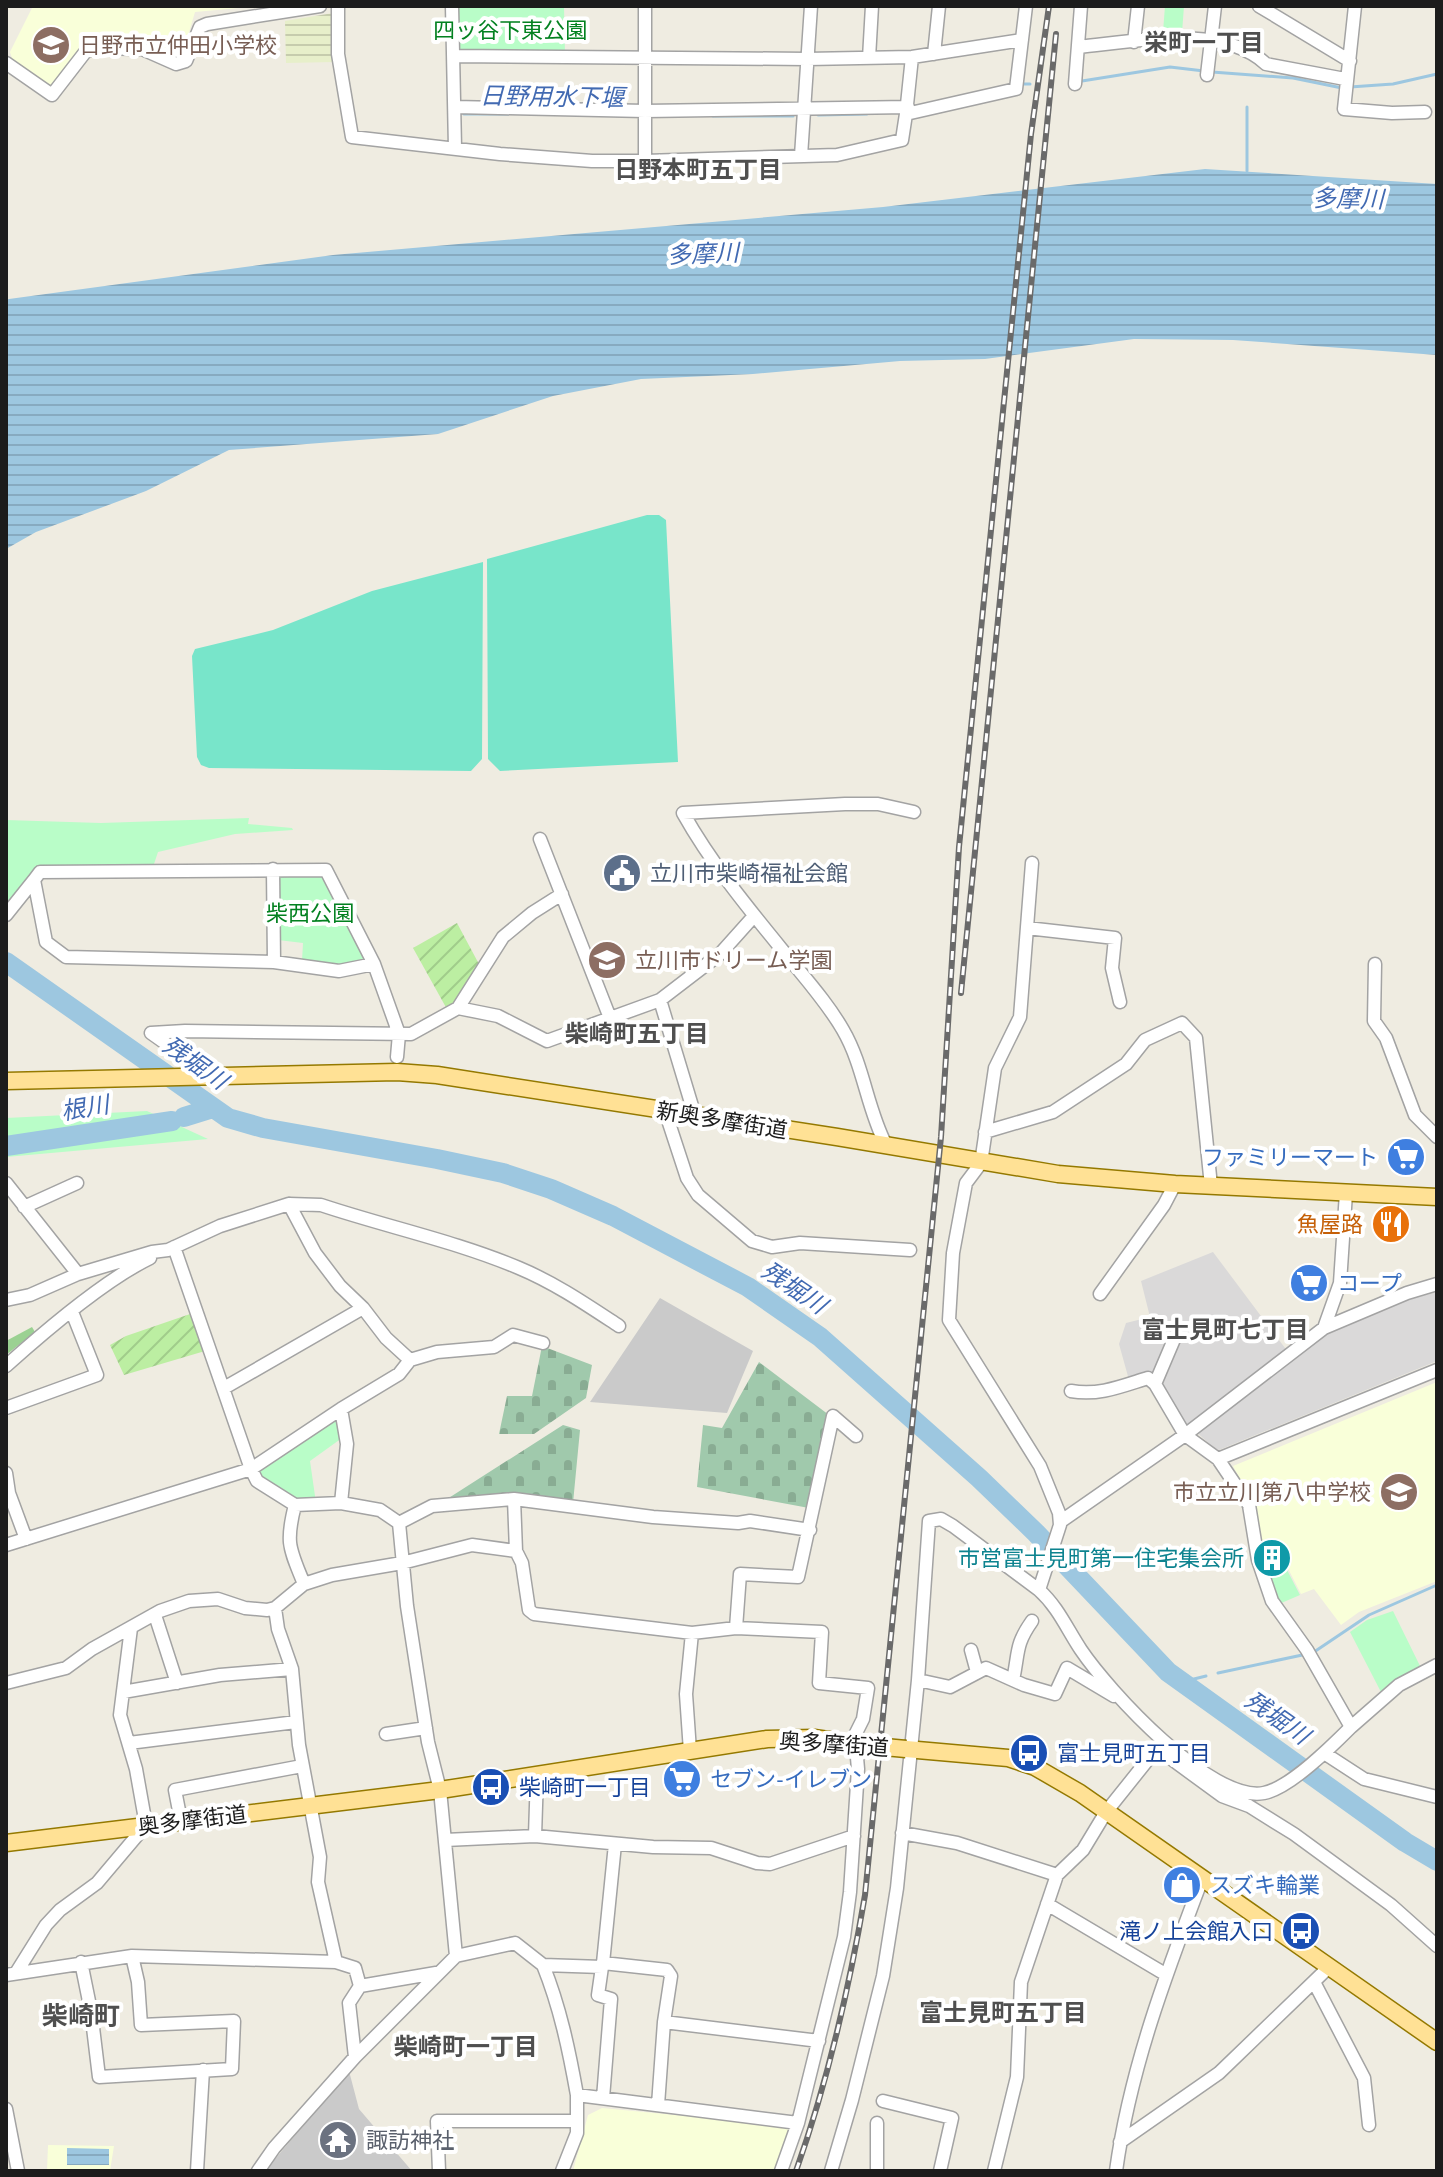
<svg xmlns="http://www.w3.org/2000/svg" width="1443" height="2177" viewBox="0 0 1443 2177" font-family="'PT Sans','Noto Sans JP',sans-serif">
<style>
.residential{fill:#dad9d9}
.education{fill:#f9ffd9}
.religious{fill:#cacaca}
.farmland{fill:url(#farmland-rules)}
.forest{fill:url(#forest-firs)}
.cemetery{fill:url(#cemetery-stones)}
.park{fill:#b9fdc8}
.garden{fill:url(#garden-furrows)}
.pitch{fill:#78e5ca}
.water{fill:url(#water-rules)}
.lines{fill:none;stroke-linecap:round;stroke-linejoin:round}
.stream{stroke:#9dc7e0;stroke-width:3}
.river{stroke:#9dc7e0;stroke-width:20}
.minor-casing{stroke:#a3a3a3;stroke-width:15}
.major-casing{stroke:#947900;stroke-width:19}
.minor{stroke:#fff;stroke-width:12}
.major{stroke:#ffe195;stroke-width:16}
.rail-casing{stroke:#6a6a6a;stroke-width:6}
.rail{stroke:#fff;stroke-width:3;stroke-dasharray:9;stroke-linecap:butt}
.major-bridge-casing{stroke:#947900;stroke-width:19;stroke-linecap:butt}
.major-bridge{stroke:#ffe195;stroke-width:16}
.labels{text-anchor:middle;stroke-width:8;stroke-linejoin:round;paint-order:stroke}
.park-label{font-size:22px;fill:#038120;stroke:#fff}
.education-label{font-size:22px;fill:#785e54;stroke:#fff;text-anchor:start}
.service-label{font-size:22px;fill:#4e5e75;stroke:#fff;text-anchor:start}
.street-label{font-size:22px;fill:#1c1c1c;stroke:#fff}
.shop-label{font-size:22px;fill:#366cbe;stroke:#fff;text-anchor:start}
.food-label{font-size:22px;fill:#c56008;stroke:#fff;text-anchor:end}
.culture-label{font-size:22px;fill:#0d838f;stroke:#fff;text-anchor:end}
.transit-label{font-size:22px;fill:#164399;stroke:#fff;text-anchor:start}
.worship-label{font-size:22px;fill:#5b616d;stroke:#fff;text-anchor:start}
.neighbourhood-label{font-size:24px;font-weight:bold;fill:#4f4f4f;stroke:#fff}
.water-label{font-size:24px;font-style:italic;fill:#426ab2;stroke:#fff}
.quarter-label{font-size:26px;font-weight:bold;fill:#4f4f4f;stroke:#fff}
</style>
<defs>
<pattern id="farmland-rules" width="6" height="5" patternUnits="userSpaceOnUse" patternTransform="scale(2)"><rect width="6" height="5" fill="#e7efca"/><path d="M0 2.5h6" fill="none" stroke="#c6ccad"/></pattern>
<pattern id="forest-firs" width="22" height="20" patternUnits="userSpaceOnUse" patternTransform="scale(2)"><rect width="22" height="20" fill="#9bd192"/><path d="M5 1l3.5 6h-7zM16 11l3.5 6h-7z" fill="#85b37d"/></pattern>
<pattern id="cemetery-stones" width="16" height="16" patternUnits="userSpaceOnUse" patternTransform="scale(2)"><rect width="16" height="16" fill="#a0c9ac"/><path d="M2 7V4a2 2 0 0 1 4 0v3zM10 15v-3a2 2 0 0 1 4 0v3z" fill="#89ac93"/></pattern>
<pattern id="garden-furrows" width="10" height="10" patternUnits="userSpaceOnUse" patternTransform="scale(2)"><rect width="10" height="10" fill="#bceea2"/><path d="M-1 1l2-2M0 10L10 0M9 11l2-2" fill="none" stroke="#a1cc8b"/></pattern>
<pattern id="water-rules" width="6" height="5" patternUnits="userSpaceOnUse" patternTransform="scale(2)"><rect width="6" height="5" fill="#9dc7e0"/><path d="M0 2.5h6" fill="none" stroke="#87aac0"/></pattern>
</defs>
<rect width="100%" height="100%" fill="#efece1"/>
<path class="residential" d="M1213,1252L1294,1360L1325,1335L1411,1299L1437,1292V1361L1219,1450L1214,1448L1183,1420L1162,1383L1129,1380L1119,1344L1126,1323L1150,1317L1141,1281Z"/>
<path class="education" d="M33,6H261L195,12L182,56L174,59L95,44L55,85L46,86L13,61L10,52Z
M1437,1382V1581L1359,1612L1341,1625L1314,1589L1301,1594L1275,1543L1262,1548L1254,1504L1233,1466Z
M602,2108L789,2126L776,2171H573L588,2115Z
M48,2145L114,2146L110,2171H47Z"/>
<path class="religious" d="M660,1298L753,1351L727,1413L590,1402Z
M349,2071L359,2109L412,2171H265Z"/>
<path class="farmland" d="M333,13L332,41L335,62L286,63L285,21Z"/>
<path class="forest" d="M32,1327L35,1332L6,1355V1341Z"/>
<path class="cemetery" d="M542,1346L592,1365L586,1398L534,1434H499L507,1396H532Z
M759,1362L829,1415L809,1508L697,1487L703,1425L722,1428Z
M563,1425L580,1430L573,1503L444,1501Z"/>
<path class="park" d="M455,6H564L565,55L457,54Z
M1165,6H1184L1182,33L1163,32Z
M249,818L248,824L292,828L293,830L235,834L158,852L153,867L39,869L6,908V820L101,823Z
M277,874L324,875L367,953L364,962L339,968L302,961L303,943L278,940Z
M147,1111L208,1139L6,1157V1118Z
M335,1414L342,1438L310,1461L316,1503L298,1504L259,1479L255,1467Z
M1286,1568L1300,1595L1279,1604L1269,1575Z
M1393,1611L1421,1668L1382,1694L1350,1632L1367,1620Z"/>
<path class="garden" d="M457,923L480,966L455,1006L448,1011L413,948Z
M193,1313L205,1351L124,1375L110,1345L126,1336Z"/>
<path class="pitch" d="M647,515H659L666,520L678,762L500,771L488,759L487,559Z
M483,562L482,759L471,771L209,768L201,765L197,757L192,656L195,649L273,630L372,591Z"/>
<path class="water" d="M1205,169L1437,184V355L1233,340L1134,339L985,359L900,361L753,374L641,379L553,396L438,434L229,450L146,491L36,532L6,549V300L9,299L333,255L883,207Z
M67,2148L109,2149V2165H67Z"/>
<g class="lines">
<path class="stream" d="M1212,72L1293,78L1342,88
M1082,81L1170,67L1204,71
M1024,84H1030
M1350,87L1393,84L1437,74
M464,114H508
M818,115L867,114
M713,116H793
M1247,171V107
M1314,1652L1369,1615L1437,1585
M1218,1673L1307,1654
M1182,1682L1206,1676"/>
<path class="river" d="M6,962L228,1118L263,1128L437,1159L503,1173L551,1189L613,1216L748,1287L820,1337L979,1478L1036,1533L1168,1672L1405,1842L1437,1861
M184,1117L213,1108
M6,1146L172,1121"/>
<defs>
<path id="minor" d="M338,6V54L352,137L500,154L592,161H645L837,155L902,140L906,114L1016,89L1026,6
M452,6L455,148
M645,6V161
M1259,6L1350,61
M1355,6L1344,109L1392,113L1425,112
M1134,42L1138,6
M1078,47C1132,42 1222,23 1266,64L1345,79
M934,54L939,6
M453,56L807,59L912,57L1022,40
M869,58L872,6
M6,63L52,95L86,51L98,48L142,49L176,64L186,61L200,27L207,24L320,6
M1207,75L1215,6
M1075,84L1081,6
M455,107L645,111L908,107
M906,114L912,57
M801,156L811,6
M540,839L610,1018
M273,869L274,962
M34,880L40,872L326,870L374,964L399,1034L397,1057
M6,915L34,880L46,942L66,957L274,962L339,971L374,964
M1027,928L1115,938L1112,968L1120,1002
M1375,964L1374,1021L1386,1038L1415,1115L1437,1137
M660,1000L695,1116
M458,1008L498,1016L547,1041L660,1000L720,954L754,916
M151,1033L185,1031L411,1034L458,1008L503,937L532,913L562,894
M151,1033L192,1062L206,1077
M665,1111L687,1178L698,1195L752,1241L772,1247L800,1243L910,1250
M985,1132L1053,1112L1126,1064L1145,1040L1182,1023L1196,1038L1211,1186
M886,1145C867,1109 864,1066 843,1030C827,1002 804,977 784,952C748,908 711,863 683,813L845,804H878L914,812
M6,1183L78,1274
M289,1204L315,1253L340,1286L363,1308L386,1338L410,1360
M24,1207L77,1183
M174,1247L251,1469L341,1409
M1100,1294L1164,1205L1175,1184
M6,1300L30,1295L78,1274L152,1252L168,1250L220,1226L289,1204L321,1205C387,1227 455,1241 519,1268C555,1283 587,1305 619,1326
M1324,1328L1340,1283L1346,1193
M6,1366C45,1331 103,1281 150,1258
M1155,1384L1175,1337
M224,1388L363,1308
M1071,1391C1099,1396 1122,1386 1148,1378L1155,1384L1185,1435L1218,1459
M6,1408L97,1375L72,1312
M6,1473L9,1493L26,1539
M514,1499L516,1551
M341,1503L347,1444L341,1409L399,1374L410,1360L437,1352L494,1347L513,1335L543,1343
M295,1505C285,1544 290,1549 304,1584
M1060,1522L1185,1435L1324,1328L1407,1293L1437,1284
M399,1523L432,1506L514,1499L653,1517L738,1523L750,1521L810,1530
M6,1545L251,1469L257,1481L295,1505L341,1503L380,1510L399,1523
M1039,1590C1058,1607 1067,1629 1081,1650C1108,1690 1211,1803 1264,1793C1290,1788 1332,1746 1351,1727L1307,1650L1272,1601L1258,1560L1249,1505L1218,1459L1437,1370
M275,1608L278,1629L292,1669L299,1745L320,1857L318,1882L336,1962
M155,1615L177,1683
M736,1628L740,1574L798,1577L833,1416L856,1436
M971,1650L977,1672
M918,1680L950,1687L986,1668L1024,1685L1055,1694L1067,1668L1114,1696
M1013,1680C1019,1652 1015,1645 1032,1621
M6,1683L66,1668L92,1649L160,1611L189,1601L218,1599L245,1608L267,1610L275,1608L304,1584L332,1575L402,1563L472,1545L516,1551L522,1563L529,1610L534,1614L692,1633L736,1628L822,1632L819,1683L868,1688L863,1719L855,1735L858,1769L850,1892L844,1937L798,2123L781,2171
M123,1692L220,1675L292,1669
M1351,1727L1399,1685L1437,1665
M386,1734L426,1728
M1162,1742L1166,1755L1222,1796L1249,1806L1294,1834L1391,1905L1437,1946
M129,1743L296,1722
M690,1751L686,1694L692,1633
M1324,1753L1364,1779L1437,1797
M181,1821L175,1790L302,1766
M902,1833L957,1843L1057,1875
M535,1836L537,1775
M445,1840L535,1836L653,1847L711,1848L757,1863L770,1864L854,1836
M1047,1904L1165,1974
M456,1956L515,1943L543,1965L602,1967L603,1963L667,1970L671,1976L664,2022L658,2105
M81,1962L91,2011L99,2077L232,2069L234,2021L141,2025L138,1982L132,1956
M603,1963L615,1844
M543,1965C560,2007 569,2050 577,2095L798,2123
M602,1967L598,1995L611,1999L603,2098
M16,1973L46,1925L60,1910L97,1883L146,1825L136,1769L120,1715L131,1628
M6,1975L132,1956L336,1962L355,1968L360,1986L349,2003L355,2057
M1314,1982L1364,2078L1369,2125
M360,1986L436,1973
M664,2022L819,2041
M883,2101L952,2118L940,2171
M6,2109L18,2171
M1120,2142L1219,2073L1329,1967
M197,2171L203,2070
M258,2171L274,2148L355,2057L456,1956L440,1790L428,1742L407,1606L399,1523
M439,2171L437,2121H576
M562,2171L577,2133V2095
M831,2171L852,2100L883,1976L897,1888L918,1680L929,1521L941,1519L953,1526L1039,1590L1060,1525L1059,1513L1040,1466L949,1320L953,1253L966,1183L981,1163L995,1068L1020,1017L1032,863
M877,2171V2123
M994,2171L1017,2077L1021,1982L1057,1875L1083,1850L1106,1812L1162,1742
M1116,2171C1130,2069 1166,1974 1202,1879"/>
<path id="major" d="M6,1081L397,1072L437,1075L837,1137L1058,1174L1175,1184L1437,1197
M906,1749L1008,1758L1035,1767L1080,1793L1437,2042
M6,1843L440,1790L767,1739L814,1738L863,1745"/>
</defs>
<use href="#minor" class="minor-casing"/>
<use href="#major" class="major-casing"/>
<use href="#minor" class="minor"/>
<use href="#major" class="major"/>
<defs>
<path id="rail" d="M961,993L1056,34
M796,2171C828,2081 849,1989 865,1895L941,1137L959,847L1031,134L1049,6"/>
</defs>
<use href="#rail" class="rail-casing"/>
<use href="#rail" class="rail"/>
<defs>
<path id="major-bridge" d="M863,1745L906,1749"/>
</defs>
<use href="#major-bridge" class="major-bridge-casing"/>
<use href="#major-bridge" class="major-bridge"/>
</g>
<defs>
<symbol id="school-disc" viewBox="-11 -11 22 22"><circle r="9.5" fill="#8d6e63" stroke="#fff"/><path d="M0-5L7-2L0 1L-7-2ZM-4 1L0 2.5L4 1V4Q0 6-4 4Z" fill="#fff"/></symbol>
<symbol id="civic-disc" viewBox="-11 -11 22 22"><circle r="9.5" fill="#5c6f8a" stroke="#fff"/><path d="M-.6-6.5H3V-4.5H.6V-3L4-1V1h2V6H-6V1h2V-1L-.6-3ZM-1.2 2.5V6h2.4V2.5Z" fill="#fff"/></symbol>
<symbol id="supermarket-disc" viewBox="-11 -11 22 22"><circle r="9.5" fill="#3f7fe0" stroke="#fff"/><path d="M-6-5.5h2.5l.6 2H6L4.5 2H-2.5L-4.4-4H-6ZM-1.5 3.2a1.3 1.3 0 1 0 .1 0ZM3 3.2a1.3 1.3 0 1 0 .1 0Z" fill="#fff"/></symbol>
<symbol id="restaurant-disc" viewBox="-11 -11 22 22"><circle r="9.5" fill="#e8710a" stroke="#fff"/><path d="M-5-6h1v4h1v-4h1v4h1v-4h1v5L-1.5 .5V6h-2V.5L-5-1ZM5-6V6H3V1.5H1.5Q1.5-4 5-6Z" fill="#fff"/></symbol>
<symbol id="building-disc" viewBox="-11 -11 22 22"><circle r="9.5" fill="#0f9aa8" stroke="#fff"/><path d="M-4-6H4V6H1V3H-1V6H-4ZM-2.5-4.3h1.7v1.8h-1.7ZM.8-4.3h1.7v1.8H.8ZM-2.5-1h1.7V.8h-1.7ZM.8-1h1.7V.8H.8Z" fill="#fff"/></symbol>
<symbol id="bus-disc" viewBox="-11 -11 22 22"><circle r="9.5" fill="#1a4fb4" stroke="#fff"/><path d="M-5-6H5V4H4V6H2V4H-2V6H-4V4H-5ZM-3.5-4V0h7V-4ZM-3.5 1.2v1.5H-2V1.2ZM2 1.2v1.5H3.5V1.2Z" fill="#fff"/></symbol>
<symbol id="shop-disc" viewBox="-11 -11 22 22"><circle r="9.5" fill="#3f7fe0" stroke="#fff"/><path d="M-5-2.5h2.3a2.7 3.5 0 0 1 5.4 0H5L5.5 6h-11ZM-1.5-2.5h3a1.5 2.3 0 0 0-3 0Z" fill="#fff"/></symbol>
<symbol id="temple-disc" viewBox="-11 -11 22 22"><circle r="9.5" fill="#6b7280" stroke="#fff"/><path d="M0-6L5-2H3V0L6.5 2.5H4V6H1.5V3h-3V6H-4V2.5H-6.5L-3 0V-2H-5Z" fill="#fff"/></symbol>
</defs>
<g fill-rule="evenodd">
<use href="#school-disc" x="29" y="23" width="44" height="44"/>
<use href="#civic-disc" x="600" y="851" width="44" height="44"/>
<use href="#school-disc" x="585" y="938" width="44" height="44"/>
<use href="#supermarket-disc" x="1384" y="1135" width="44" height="44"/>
<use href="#restaurant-disc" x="1369" y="1202" width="44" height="44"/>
<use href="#supermarket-disc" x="1287" y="1261" width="44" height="44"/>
<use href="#school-disc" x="1377" y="1470" width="44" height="44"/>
<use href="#building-disc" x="1250" y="1536" width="44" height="44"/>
<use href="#bus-disc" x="1007" y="1731" width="44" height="44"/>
<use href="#supermarket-disc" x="660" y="1757" width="44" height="44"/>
<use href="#bus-disc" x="469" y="1765" width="44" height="44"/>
<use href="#shop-disc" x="1160" y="1863" width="44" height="44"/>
<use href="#bus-disc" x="1279" y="1909" width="44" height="44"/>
<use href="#temple-disc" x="316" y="2118" width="44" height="44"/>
</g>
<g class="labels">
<g class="park-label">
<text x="510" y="38">四ッ谷下東公園</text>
<text x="310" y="921">柴西公園</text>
</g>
<g class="education-label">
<text x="79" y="53">日野市立仲田小学校</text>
<text x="635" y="968">立川市ドリーム学園</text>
<text x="1371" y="1500" text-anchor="end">市立立川第八中学校</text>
</g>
<g class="service-label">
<text x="650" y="881">立川市柴崎福祉会館</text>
</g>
<g class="street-label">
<text transform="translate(722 1120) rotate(9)" y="8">新奥多摩街道</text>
<text transform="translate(834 1744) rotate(4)" y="8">奥多摩街道</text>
<text transform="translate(192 1820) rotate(-7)" y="8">奥多摩街道</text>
</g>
<g class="shop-label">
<text x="1378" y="1165" text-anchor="end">ファミリーマート</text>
<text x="1337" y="1291">コープ</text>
<text x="710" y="1787">セブン-イレブン</text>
<text x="1210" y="1893">スズキ輪業</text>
</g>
<g class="food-label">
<text x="1363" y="1232">魚屋路</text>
</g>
<g class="culture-label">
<text x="1244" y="1566">市営富士見町第一住宅集会所</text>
</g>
<g class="transit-label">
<text x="1057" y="1761">富士見町五丁目</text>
<text x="519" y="1795">柴崎町一丁目</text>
<text x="1273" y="1939" text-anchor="end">滝ノ上会館入口</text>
</g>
<g class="worship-label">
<text x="366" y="2148">諏訪神社</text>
</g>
<g class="neighbourhood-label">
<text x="1204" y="51">栄町一丁目</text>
<text x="698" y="178">日野本町五丁目</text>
<text x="637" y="1042">柴崎町五丁目</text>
<text x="1225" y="1338">富士見町七丁目</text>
<text x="1003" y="2021">富士見町五丁目</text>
<text x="466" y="2055">柴崎町一丁目</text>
</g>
<g class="water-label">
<text transform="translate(552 97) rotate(1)" y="8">日野用水下堰</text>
<text transform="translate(1348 199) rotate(1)" y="8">多摩川</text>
<text transform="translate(703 254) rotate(-2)" y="8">多摩川</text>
<text transform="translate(195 1063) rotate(35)" y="8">残堀川</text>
<text transform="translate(85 1108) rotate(-9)" y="8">根川</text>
<text transform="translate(794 1288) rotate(34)" y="8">残堀川</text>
<text transform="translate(1277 1718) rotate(35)" y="8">残堀川</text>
</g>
<g class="quarter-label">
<text x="81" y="2025">柴崎町</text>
</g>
</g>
<rect width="1443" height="2177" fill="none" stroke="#1c1c1c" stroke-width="16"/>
</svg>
